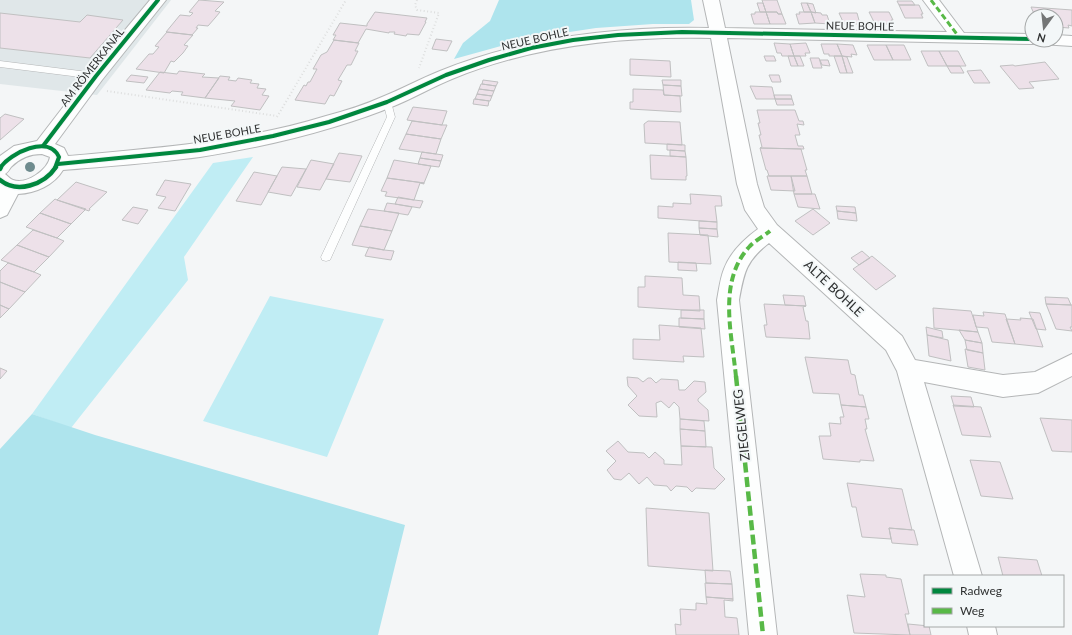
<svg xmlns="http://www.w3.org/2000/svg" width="1072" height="635" viewBox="0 0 1072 635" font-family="Lato,sans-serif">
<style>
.built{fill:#e0e7e9}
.green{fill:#c0edf4}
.forest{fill:#aee4ed}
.building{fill:#ede1e9;stroke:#c0c0c1}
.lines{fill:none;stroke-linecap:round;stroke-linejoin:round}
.service-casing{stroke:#b4b6b7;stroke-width:1}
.minor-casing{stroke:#b4b6b7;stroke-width:2}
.path{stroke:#dddede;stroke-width:2;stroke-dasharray:1 2.5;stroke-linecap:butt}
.service{fill:#fdfefe;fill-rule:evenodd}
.minor{fill:#fdfefe;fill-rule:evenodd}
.quiet-far2{stroke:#58b947;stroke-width:3;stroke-dasharray:6 3;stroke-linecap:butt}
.quiet-far1{stroke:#58b947;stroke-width:4;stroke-dasharray:8 4;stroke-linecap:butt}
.quiet{stroke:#58b947;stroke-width:4.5;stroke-dasharray:10 4.5;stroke-linecap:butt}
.cycleway-far1-casing{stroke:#f3f7f8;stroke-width:6}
.cycleway-casing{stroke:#f3f7f8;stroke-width:7}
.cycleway-far1{stroke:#00873e;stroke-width:4}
.cycleway{stroke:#00873e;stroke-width:4.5}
.tree{fill:#6e8b8e}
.labels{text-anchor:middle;stroke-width:4;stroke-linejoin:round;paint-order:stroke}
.far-street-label{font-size:11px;fill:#2f3131;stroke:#f3f7f8}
.street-label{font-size:13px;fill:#2f3131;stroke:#f3f7f8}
</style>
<rect width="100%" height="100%" fill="#f4f6f7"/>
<path class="built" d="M0,0H171L97,95L0,84Z"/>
<path class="green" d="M253,157L184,257L188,280L71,428L32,414L213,163Z
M270,296L384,319L327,457L203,421Z"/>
<path class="forest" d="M499,0H691L694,20L689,24H653L596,28L530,38L454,59L463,43L490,21Z
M32,414L95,435L405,525L378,635H0V449Z"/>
<path class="building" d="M199,0L224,2L215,11L220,12L215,18L208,26L198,25L196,28H198L192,35L166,32L180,15L190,16L193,13L189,12Z
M762,0H777L782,14H778L777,12H766Z
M897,1H912L915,5H899Z
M757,3H763L766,12H760Z
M801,3H807L811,12H804Z
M807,3L813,4L816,13L811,12Z
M899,5H919L923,14H921L923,18H905Z
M1031,7L1072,10V26L1068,25L1069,28L1057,27L1056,16H1035Z
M375,12L427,18L425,22H426L419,35L407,34L406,36L394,34L395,32H389V33L366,29L358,43L333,40L336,35H333L340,23L367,26V24Z
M755,12H766L770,24H754L751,14H755Z
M766,12H777L778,14H782L786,24H770Z
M799,12H811L815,23L799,24L796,14H800Z
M811,12L821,13L822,15H827L830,24L815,23Z
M869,12H889L893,20H891L893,24H875Z
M0,13L80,22L87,15L123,20L90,58L0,48Z
M839,13H857L860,24H844Z
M167,32L193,35L184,45L188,46L183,53L174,62L171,61L164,73L136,69L149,54H153L159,47L155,46Z
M436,39L452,41L447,51L432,49Z
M334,40L359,43L355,51H358L351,65H347L338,80L342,81L334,96L330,95L325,104L295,100L304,85L306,86L308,82H310L317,69H313L321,55L327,52Z
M774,43L790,44L794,56H782L781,53H777Z
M806,43L810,53H805L806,56H794L790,44Z
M821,44H837L842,56H829V54H824Z
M837,44L853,45L857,55L851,54L852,57L842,56Z
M867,45H886L893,60H874Z
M886,45H904L911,60H893Z
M921,51H939L947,66H928Z
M939,51H958L966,66H947Z
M764,56H774L776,61H766Z
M788,56H794L798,66H791Z
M794,56H800L804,66H798Z
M834,56H842L847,73H840Z
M842,56L847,57L853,73H847Z
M810,58H819L822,68H813Z
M630,59L670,61L671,77L630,75Z
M820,60H828L830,66L822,65Z
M1045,62L1059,79L1029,82L1034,88L1019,89L1000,66L1013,65L1015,66Z
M947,66H960L964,73H951Z
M981,70L990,83H974L967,71Z
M179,71L205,74L202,77L219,78L205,98L181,95L183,92L172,91L170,93L146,90L160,72L177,74Z
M131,75L148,77L144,83L126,81Z
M769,75H779L781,82H772Z
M220,76L230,77L228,80L236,81L238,78L252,80L250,83L259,84L257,88L266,89L262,95L269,96L260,110L231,106L235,101L205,98Z
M483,80L498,82L496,86L482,84Z
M662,80H681V86L663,85Z
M481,84H482L496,86L494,91L479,89Z
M663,85L681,86L682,96L664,95Z
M750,86L772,87L775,99H756Z
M479,89L494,91L492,96L477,94Z
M633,89L663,90L664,95L680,96L681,112L630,109V102H633Z
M477,94L492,96L490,101L475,99Z
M774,95H791L792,99H775Z
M474,99H475L489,101L488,106L473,104Z
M775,99H792L794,105H777Z
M413,107L447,111L442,125L407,120Z
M757,110H795L799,121H803L804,125L797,124L800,135H795L798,146H803L804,149L760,148L762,147L759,135H761L758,123H760Z
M5,114L24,119L0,140V118Z
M412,121L442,125H447L441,139L406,134Z
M648,121L680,122L682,145L645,143L644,124Z
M406,134L441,139L436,154L399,149Z
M667,144L685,145V151L667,150Z
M760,148L801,149L807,170H805L807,176H769L767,170H766Z
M670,150L685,151L686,157L670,156Z
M422,152L443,155L441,161L420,158Z
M339,153L362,156L350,182L326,179Z
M650,155L686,157L687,176H686V180L651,179Z
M420,158L441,161L439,167L431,166L418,164Z
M311,160L334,164L320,190L297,187Z
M394,160L431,166L424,183L387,178Z
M282,167L306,169L291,196L268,192Z
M254,172L277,176L261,205L236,201Z
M767,176H791L795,191L771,190Z
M791,176H807L812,194H794Z
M387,178L424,183V184L420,183L414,200L385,196L387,192L381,191Z
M165,180L191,184L175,211L158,208L166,197L156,195Z
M76,182L107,192L89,209H90L89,211L57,200Z
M690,194L721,196L722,206H715L717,222L658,218V206L673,207V203L691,204Z
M794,194H815L820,209L798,207Z
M398,197L414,200L423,201L420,208L395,204Z
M55,199L57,200L86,209L71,224L40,213Z
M387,203L395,204L412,207L408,215L384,211Z
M836,206L855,207L856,213L837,211Z
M133,207L148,210L138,224L122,220Z
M368,209L399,213L392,231L360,226Z
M813,209L830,223L813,235L795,221Z
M837,211L856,213L857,221L838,219Z
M40,213L71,224L57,238L26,227Z
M699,221L717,222V229L699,228Z
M360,226L392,231L384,250L352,245Z
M699,228L717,229L718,237L700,235Z
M33,230L57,238L64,241L49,257L17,245Z
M668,233L708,235L711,264L669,262Z
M17,245L49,257L34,272L1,260Z
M369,247L384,250L394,251L391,260L365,256Z
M862,251L870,258L859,265L851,258Z
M872,256L896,276L876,290L853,269Z
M678,262L696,263L697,271L678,270Z
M8,263L34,272L41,275L25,292L0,282V271Z
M645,276L682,278L683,295L699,296L700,311L638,307V287H645Z
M0,282L25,292L9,309L0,305Z
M783,295L804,296L806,306L785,305Z
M1045,297L1068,298L1071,305L1046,304Z
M764,304L806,306L803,307L806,321H808L810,339L766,337L764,325H767Z
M1046,304L1072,305V327H1070L1072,331L1056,329Z
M0,305L9,309L0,318Z
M933,308L971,311L978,332L934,328Z
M681,310H704V319L681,318Z
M983,312L1005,314L1015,344L992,342L988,328L976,327L973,315L984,316Z
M1029,312L1040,313L1046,330L1036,329Z
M679,318L704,319L705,329L679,327Z
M1020,318L1033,319L1043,347L1015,344L1006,319L1021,320Z
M659,325L701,328L704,357L683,356L684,362L633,359V339L660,340Z
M926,327L942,331L943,338L927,335Z
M959,330L978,332L982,343L965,340Z
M927,335L948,340L951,361L929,356Z
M965,340L982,343L983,353L967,350Z
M965,349L983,353L985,370L968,367Z
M805,357L848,360L851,374L855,375L859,395H863L866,407L841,405L839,394L813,393Z
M0,368L7,371L0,379Z
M627,377L638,378L643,382L648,378H651L656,383L661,379L678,380L679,390H685L694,381L705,382L706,392L698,399V401L708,410L709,421L680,419L679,407L674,402L669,408L661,401L656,403L657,417L639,416L628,405L637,396L628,386Z
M951,396L971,397L974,407L954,406Z
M841,405L866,407L869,419H865L867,429H865L874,461L860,460V462L823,459L819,436H831L829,423L841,424L840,417H844Z
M953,405L981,407L991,437L962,435Z
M1040,418L1072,420V452L1052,451Z
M680,419L704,421L705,431L680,429Z
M680,429L705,431L706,447L681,446Z
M618,441L628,452L644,453L649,458L655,452L664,460V464L682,465L681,446L712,447L714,468L725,479L715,489L696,488L692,492L687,487L676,486L671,491L667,486L654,485L647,477L639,484L629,473L621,480L614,479L607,470L616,461L606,451Z
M970,460L1000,462L1013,499L981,496Z
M847,483L902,489L912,530L889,528L891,539L862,537L856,507H852Z
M646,508L709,513L713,571L648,566Z
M889,528L914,530L918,545L892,543Z
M998,557L1037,560L1042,576H1003Z
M705,570L730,571L732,584L706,583Z
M860,574L886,575V577L901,579L909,614H905L910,635L854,633L847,595L865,597Z
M705,583L732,584L733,599L706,597Z
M706,597L733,599V601L724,600L725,617L737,618L739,635H676L675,624L681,625L680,609L696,610V603L707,604Z
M908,624L929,626L931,635H910Z"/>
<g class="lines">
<defs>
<path id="service" d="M0,61L96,73L100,76L96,79L0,67Z
M387,99L391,102L395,117L330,260L326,261L322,260L321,257L387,117L383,102Z"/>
<path id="minor" d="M150,0H166L102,80L55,144L64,148L68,156C155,148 242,142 326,116C345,111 364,105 382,97C402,89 420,79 440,71C525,37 617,26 709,28L703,0H719L725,28L947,32L923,0H939L964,33L1032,34V40H1056V35L1072,36V46L1041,44L1039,40L1038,43L1032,44L727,38L757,184L764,207L777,225L902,336L915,360L1003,375L1035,372L1072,354V376L1038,393L1003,397L924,382L982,576H954L897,371L886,350L769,243C746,261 744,272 739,300L777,635H749L717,300C719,290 720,279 724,269C730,253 744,239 758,229L745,210L737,184L711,38C623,36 534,45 452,79C432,87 414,98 394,106C375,114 354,121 334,127C291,140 245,150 200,157C155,163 109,166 63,170C54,185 36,193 18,194L7,215L0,218V156L14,146L37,141L90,72ZM42,154L50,157C48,170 26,185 13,180C10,179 8,176 5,174C8,172 9,170 11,167C20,158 29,154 42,154Z
M967,626H995L997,635H969Z"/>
</defs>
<use href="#service" class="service-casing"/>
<use href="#minor" class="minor-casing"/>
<path class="path" d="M417,0L415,5L417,10L439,13L419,68
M107,91L277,116
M277,117L346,0"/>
<use href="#service" class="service"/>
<use href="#minor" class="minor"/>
<path class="quiet-far2" d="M931,0L959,37"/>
<path class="quiet-far1" d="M736,377C732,334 717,281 750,246C756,240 764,236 770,231"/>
<path class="quiet" d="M736,376L763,635"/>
<defs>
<path id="cycleway-far1" d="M43,146L96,76L158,0
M58,164L200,150L273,136L329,122L387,102L446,75L489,60L531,48L573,40L618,35L682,32L1032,39
M0,168C10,153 49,134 59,157L55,168"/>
<path id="cycleway" d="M0,169L1,167
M0,180C17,194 44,185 56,167"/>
</defs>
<use href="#cycleway-far1" class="cycleway-far1-casing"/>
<use href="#cycleway" class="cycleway-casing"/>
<use href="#cycleway-far1" class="cycleway-far1"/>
<use href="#cycleway" class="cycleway"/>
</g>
<circle class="tree" cx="30" cy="167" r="5"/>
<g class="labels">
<g class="far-street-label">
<text transform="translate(860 26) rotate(1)" y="4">NEUE BOHLE</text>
<text transform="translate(535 39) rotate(-13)" y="4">NEUE BOHLE</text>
<text transform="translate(92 67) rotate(-52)" y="4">AM RÖMERKANAL</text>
<text transform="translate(227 134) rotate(-10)" y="4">NEUE BOHLE</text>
</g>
<g class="street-label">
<text transform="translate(834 288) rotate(43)" y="5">ALTE BOHLE</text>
<text transform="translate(741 425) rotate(-96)" y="5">ZIEGELWEG</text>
</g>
</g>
<rect x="924" y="575" width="140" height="52" fill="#f3f7f8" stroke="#a5a8a8"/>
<rect x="932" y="588" width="20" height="6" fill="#00873e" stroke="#a5a8a8"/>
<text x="960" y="595" font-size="12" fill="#2f3131">Radweg</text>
<rect x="932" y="608" width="20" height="6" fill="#58b947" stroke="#a5a8a8"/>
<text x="960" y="615" font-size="12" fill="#2f3131">Weg</text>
<g transform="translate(1044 28) rotate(195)"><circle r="19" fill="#f3f7f8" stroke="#a5a8a8"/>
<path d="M0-3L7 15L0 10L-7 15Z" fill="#747676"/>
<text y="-6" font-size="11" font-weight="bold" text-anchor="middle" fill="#2f3131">N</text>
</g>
</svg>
